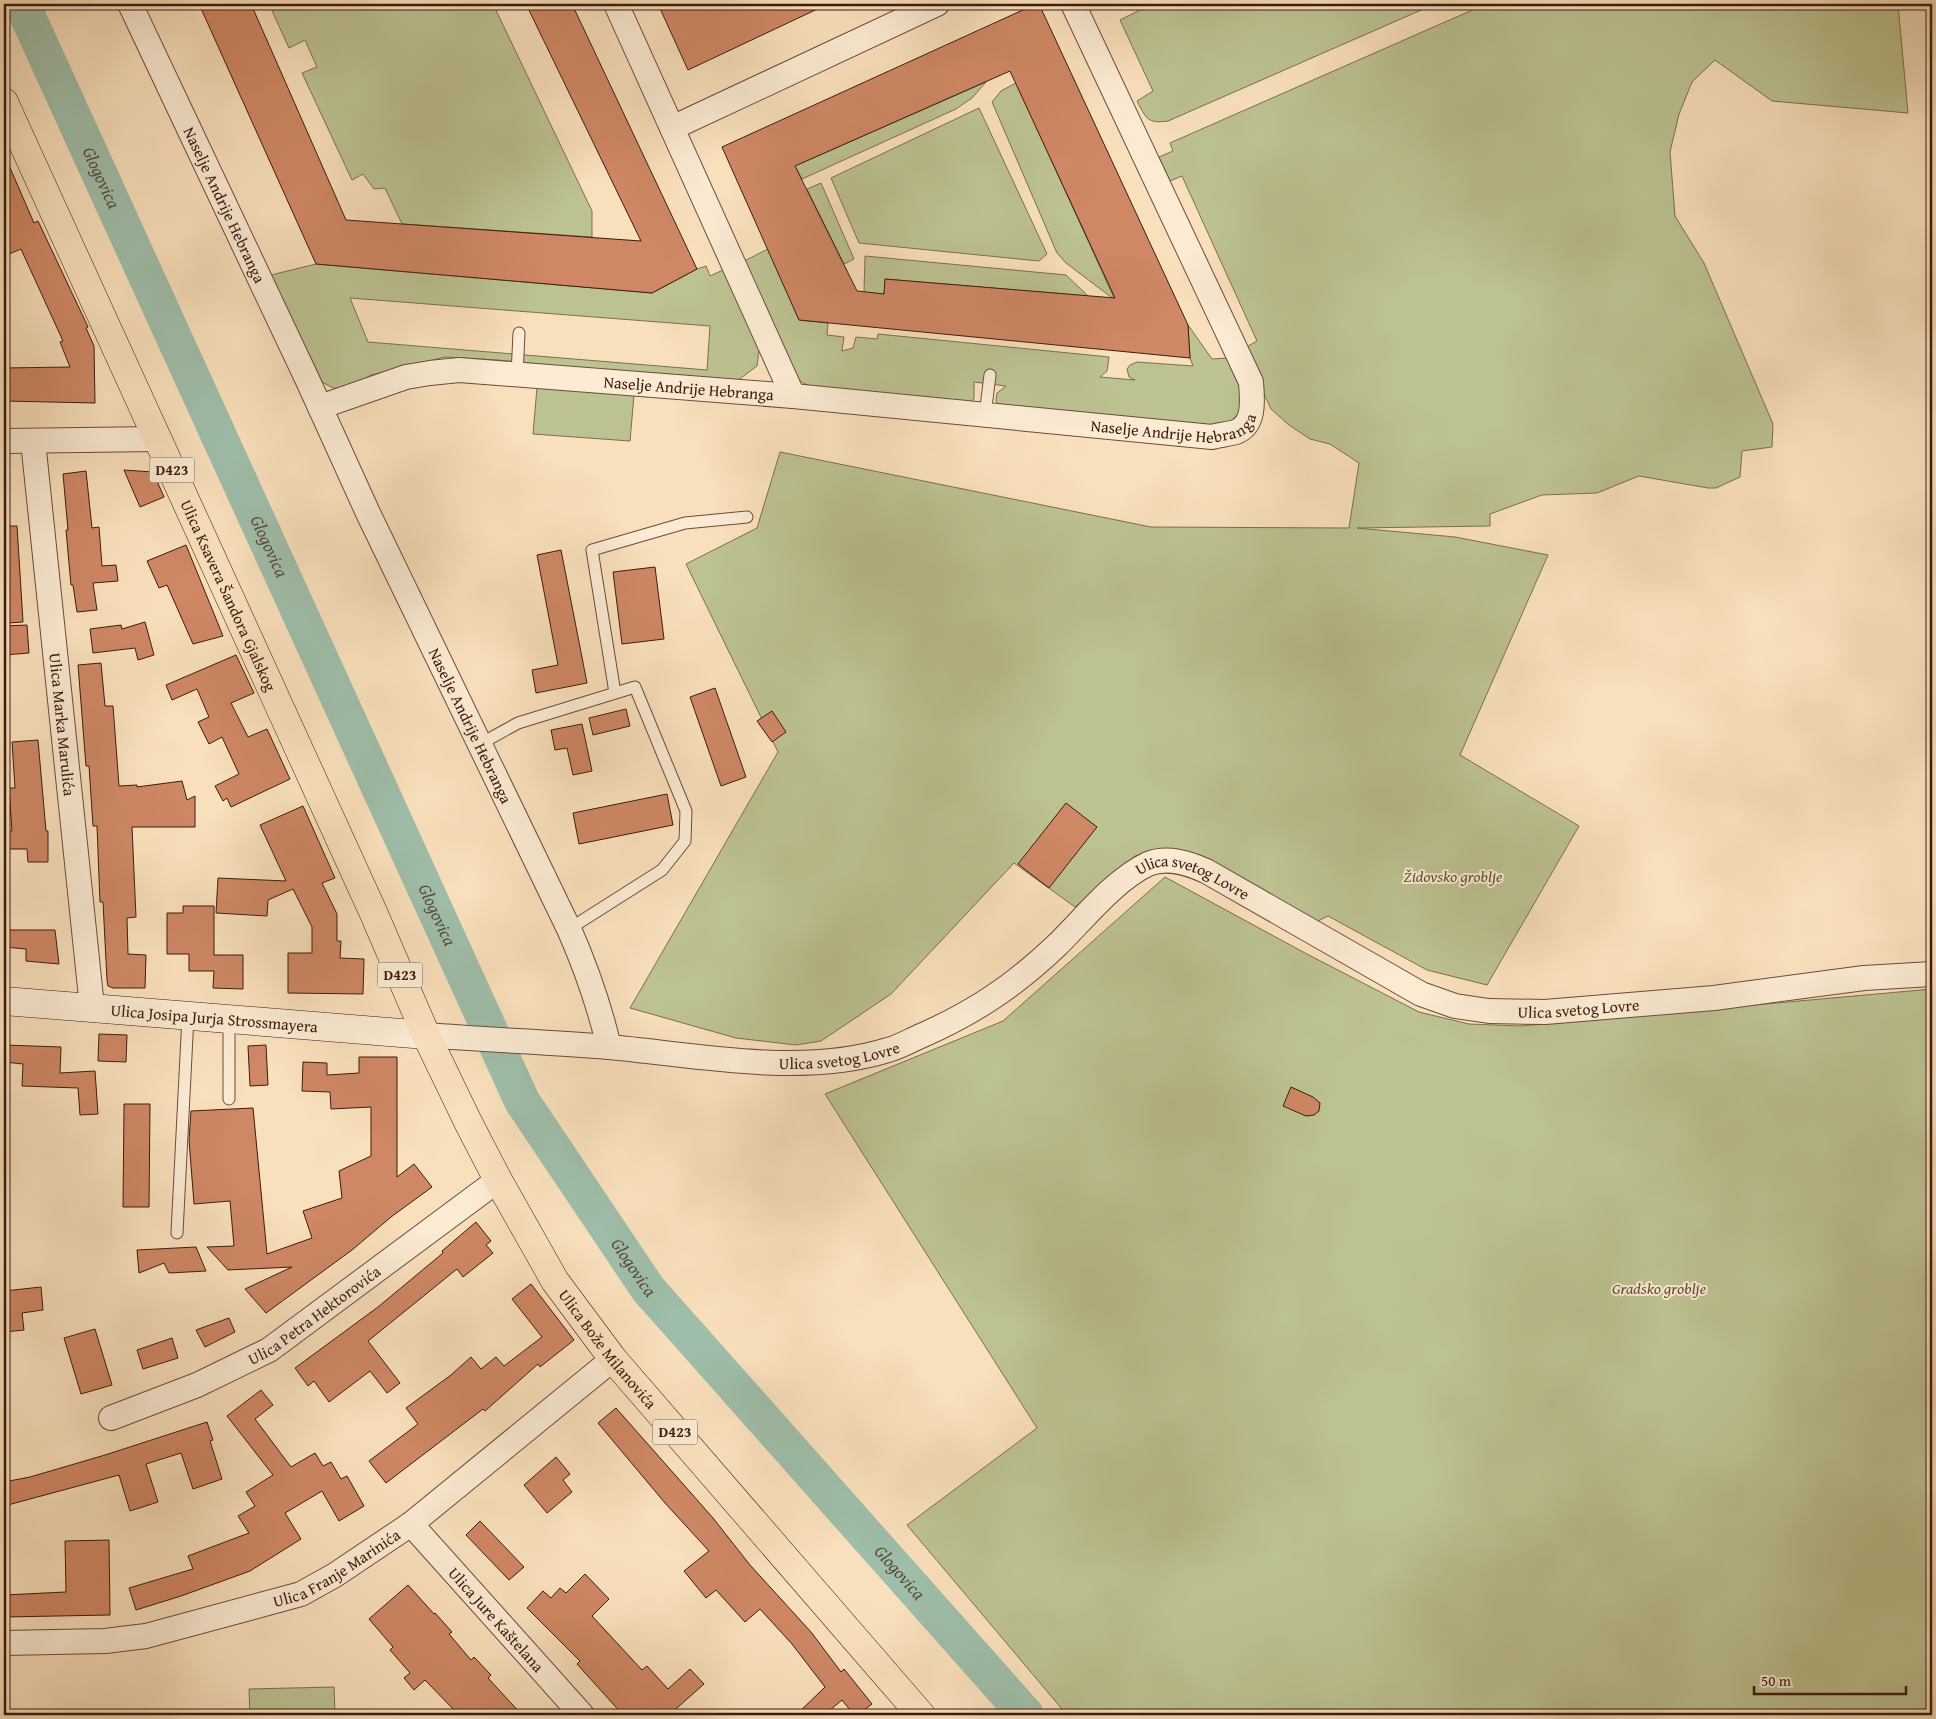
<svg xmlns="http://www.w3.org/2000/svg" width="1936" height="1719" viewBox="0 0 1936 1719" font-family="'Gentium Book Plus',serif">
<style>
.green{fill:#bdc291;stroke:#7c6e50;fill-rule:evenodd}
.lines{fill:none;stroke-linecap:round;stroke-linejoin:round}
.river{stroke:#9fbeaa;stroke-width:36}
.building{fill:#cf8765;stroke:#3c1b0f;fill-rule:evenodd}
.lane-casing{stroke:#6b4c3a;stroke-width:13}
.street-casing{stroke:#6b4c3a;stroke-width:26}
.secondary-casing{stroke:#3c1b0f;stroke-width:29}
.primary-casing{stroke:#3c1b0f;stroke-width:29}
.lane{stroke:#fbebd3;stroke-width:11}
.street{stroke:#fbebd3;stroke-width:24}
.secondary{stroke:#fbebd3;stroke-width:28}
.primary{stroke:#f9e0bc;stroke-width:28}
.labels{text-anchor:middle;stroke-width:4;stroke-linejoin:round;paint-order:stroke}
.shield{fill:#fbebd3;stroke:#75594a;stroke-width:1}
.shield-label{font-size:15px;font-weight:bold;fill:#3c1b0f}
.street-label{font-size:16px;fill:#3c1b0f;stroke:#fbebd3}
.park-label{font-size:16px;font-style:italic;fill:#634d36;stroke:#fbebd3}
.water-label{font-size:18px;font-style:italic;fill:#5a4c3e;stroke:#fbebd3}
</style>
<rect width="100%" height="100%" fill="#f9e0bc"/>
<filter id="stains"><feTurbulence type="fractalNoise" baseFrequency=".004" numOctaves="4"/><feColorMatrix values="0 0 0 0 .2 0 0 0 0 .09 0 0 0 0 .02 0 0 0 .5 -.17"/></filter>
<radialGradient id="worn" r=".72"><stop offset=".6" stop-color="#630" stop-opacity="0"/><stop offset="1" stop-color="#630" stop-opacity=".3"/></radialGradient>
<path class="green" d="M269,4H493L592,211V237L402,224L385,188L374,189L363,174L352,180L302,73L317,67L305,40L289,48Z
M1152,4H1435L1168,121C1147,124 1146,118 1137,101L1153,91L1120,20Z
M1486,4H1898L1908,113L1772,101L1715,60L1692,82L1679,114L1670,152L1675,216L1704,263L1773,424L1772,447L1742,451L1740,477L1716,488H1708L1639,476L1597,493L1542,495L1490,514V526L1357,528L1455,537L1548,555L1460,755L1579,826L1487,985L1427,970L1328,916L1316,922L1202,856L1180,850H1157L1135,856L1075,907L1014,863L891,994L821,1041L796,1045L736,1038L630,1008L778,752L686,564L757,528L780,452L1151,527L1349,528L1359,463L1330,444L1310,439L1289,425L1271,409L1243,349L1257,341L1182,176L1170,181L1159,157L1173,151L1170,143Z
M986,82L972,98L956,109L802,179L795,166Z
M1016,83L1115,300L1066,263L1057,253L992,102L1001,91Z
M979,108L1047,254L1039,261L859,243L831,178Z
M821,183L854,259L844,264L807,189Z
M768,249L799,320L828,323L827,335L844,337L842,351L853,348L856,337L877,339L878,334L1109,357L1107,371L1100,377L1135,380L1129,377L1127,369L1130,365L1137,362L1193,366L1190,358L1188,325L1212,359L1228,358C1240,384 1256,411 1221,426L998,406L996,400L997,393L1006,386L974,382V399L969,403L820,390L803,383L797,378L742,262Z
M865,256L1066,275L1088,296L885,279L884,294L864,292Z
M316,264L652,293L697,269L706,266L710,276L723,270L760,342L757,366L737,381H701L499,360L445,357L371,375L347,388H333L322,382L271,275ZM350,298L710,326L707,370L368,342Z
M537,387L634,395L630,441L533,434Z
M1165,877L1305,953L1419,1012L1469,1024L1521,1026L1932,989V1715H1067L907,1525L1037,1428L825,1094L1003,1021Z
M334,1687L335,1715H250L249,1689Z"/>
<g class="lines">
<path class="river" id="s1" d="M22,4L522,1101L648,1289L1026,1715"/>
</g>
<path class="building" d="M199,4H251L346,220L641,241L526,4H572L697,269L652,293L316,264Z
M658,4H828L688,70Z
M1036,4H1039L1188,325L1190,358L799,320L722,147ZM1010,71L1115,298L885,279L884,294L857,291L795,166Z
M4,154L34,223L38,221L88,327L86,328L94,346L95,403L4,401V368L70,367L60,342L63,341L21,249L4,256Z
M124,470L153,472L164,497L140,507Z
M86,471L92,528L99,527L102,566L116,565L118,581L93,583L97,610L77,612L73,585H71L66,530H68L63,474Z
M4,526H17L23,622L8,623L4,580Z
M186,545L223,636L193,644L167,585L159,588L147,561Z
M561,550L587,683L536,693L532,670L558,665L537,555Z
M655,567L664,639L622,644L613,572Z
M145,622L154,655L138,660L135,648L93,653L90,629L121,625L122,629Z
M27,625L29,653L4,655V626Z
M236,655L254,693L231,703L248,737L267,729L290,779L231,807L227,798L223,801L215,786L239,774L222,737L209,744L198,722L209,717L197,689L172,700L166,685Z
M101,663L105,706H113L119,786L137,785V787L182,781L187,800L195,796V827H132L136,917L127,918L128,954L146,955L145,988H113L108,986L107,980L103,902H100L97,826H93L89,766H86L78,665Z
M715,688L746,777L721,786L690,697Z
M626,709L630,726L593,735L589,718Z
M772,711L786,732L772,742L757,721Z
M582,724L592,771L573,775L567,748L555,750L551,730Z
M38,740L46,831H48V862H28L27,849H4V831H12L9,788H15L12,742Z
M667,794L673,825L579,844L573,813Z
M1066,803L1097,827L1049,888L1018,864Z
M303,806L335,878L322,883L337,914V941H341L340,958L364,959L363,994L288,993V953H312V927L293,889L268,900L267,916L216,913L218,878L286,881L260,825Z
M183,906H214V955H243V989L213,988L214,971H189V954H167V913H183Z
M4,930H55L59,964L26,961V949L4,947Z
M99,1034L127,1035L126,1062L98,1061Z
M4,1045L61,1047L60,1073L95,1071L98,1114L80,1115L78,1088L22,1086L23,1064L4,1062Z
M266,1045L268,1085L250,1086L248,1046Z
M359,1057H397V1177L414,1164L432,1187L391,1217L352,1250L266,1313L245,1289L292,1267L228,1270L207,1247L234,1246L230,1201L194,1204L189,1140L191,1111L253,1108L267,1254L312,1238L303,1211L342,1198L339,1171L371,1156V1107L331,1109L330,1092L302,1091L303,1062L327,1063V1075L359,1073Z
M1291,1087L1313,1097L1320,1103L1319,1111L1314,1115L1306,1116L1283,1106Z
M124,1104H150L149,1207H123Z
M476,1222L491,1241L486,1245L493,1253L463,1277L457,1269L368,1341L400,1383L387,1393L370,1371L329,1402L314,1381L308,1386L295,1368L378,1307L443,1253L442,1251Z
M196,1247L206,1271L169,1273L164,1263L139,1273L137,1250Z
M531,1284L574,1340L540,1367L538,1364L485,1411L483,1409L386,1483L369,1461L418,1424L406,1408L451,1375L471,1357L481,1369L496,1357L504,1366L542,1337L512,1299Z
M41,1287L43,1310L22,1313L24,1330L4,1332V1291Z
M229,1318L235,1332L205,1347L196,1330Z
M95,1329L112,1385L81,1394L64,1338Z
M172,1338L178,1358L143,1369L137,1350Z
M261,1390L273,1405L255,1419L291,1467L315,1453L323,1466L331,1462L341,1479L347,1476L364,1506L339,1521L322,1491L285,1513L301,1539L250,1571L181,1596L136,1610L129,1588L193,1569L188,1556L249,1533L238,1516L255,1506L246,1492L273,1475L227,1416Z
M616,1408L713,1518L750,1565L811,1632L841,1672L844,1669L872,1704L857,1715H854L842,1700L824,1715H796L825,1687L792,1644L760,1609L745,1622L716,1590L706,1598L684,1571L709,1551L665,1503L598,1423Z
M207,1422L213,1440L210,1441L222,1479L193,1489L181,1453L146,1464L158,1502L130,1511L119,1475L4,1506V1482L30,1477L105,1455Z
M556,1457L570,1474L563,1480L572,1492L547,1513L524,1485Z
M480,1521L524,1567L509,1580L466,1535Z
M109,1540L110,1615L4,1617V1595L66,1592L65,1541Z
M585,1574L609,1599L592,1616L642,1670L647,1666L668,1689L690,1669L704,1684L669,1715H623L577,1664L580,1661L527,1608L543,1591L551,1598L560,1588L566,1593Z
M408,1585L434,1614L435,1613L452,1632L449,1634L471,1660L474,1657L491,1675L488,1678L522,1715H459L425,1680L414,1690L404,1678L410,1673L390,1650L393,1647L369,1619Z"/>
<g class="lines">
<defs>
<path id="lane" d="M517,375L519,333
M985,415L990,375
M615,693L592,550L685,523L747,517
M480,744L518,723L635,687L686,811L685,841L662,870L569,929
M229,1019V1099
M177,1233L188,1016"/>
<g id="street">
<path id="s2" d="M130,4L308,381L368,513L569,929C587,970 599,1004 609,1047"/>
<path d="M616,4L793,396"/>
<path d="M672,128L937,4"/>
<path id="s3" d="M320,407L406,377L430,373L459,370L793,396L1212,437C1219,435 1228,434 1236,432C1256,424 1252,398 1251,382L1073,4"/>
<path d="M4,441L158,439"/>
<path id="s4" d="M33,441L92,1007"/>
<path id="s5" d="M426,1035C487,1040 548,1042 609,1047C697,1055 801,1077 888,1050C900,1047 911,1040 923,1035C975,1012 1015,985 1056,946C1083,920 1114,880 1148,864C1167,856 1188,863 1206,871L1421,994L1455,1006L1489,1011L1545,1012L1714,998L1864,978L1932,974"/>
<path id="s6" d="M111,1418L197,1385L269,1350L498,1180"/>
<path id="s7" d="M411,1524L582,1715"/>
<path id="s8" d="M4,1643L105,1641L146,1636L301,1594L335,1575L411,1524L613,1359"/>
</g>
<g id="secondary">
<path id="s9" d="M4,1001L426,1035"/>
</g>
<g id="primary">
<path id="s10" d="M4,102L374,914L426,1035L468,1122L498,1180L555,1281L613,1359L921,1715"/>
</g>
</defs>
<use href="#lane" class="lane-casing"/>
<use href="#street" class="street-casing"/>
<use href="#secondary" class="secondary-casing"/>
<use href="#primary" class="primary-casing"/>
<use href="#lane" class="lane"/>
<use href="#street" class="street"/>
<use href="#secondary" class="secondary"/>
<use href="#primary" class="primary"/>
</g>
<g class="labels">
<g class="shield">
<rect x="149.5" y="457.5" width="45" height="25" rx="4"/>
<rect x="377.5" y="962.5" width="45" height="25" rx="4"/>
<rect x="652.5" y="1419.5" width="45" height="25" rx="4"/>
</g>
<g class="shield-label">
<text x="172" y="475">D423</text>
<text x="400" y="980">D423</text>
<text x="675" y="1437">D423</text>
</g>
<g class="street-label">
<text dy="6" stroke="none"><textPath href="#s2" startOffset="222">Naselje Andrije Hebranga</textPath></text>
<text dy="6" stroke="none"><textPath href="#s3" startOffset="375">Naselje Andrije Hebranga</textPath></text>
<text dy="6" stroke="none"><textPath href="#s3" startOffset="864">Naselje Andrije Hebranga</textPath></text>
<text dy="6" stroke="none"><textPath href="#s10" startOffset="542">Ulica Ksavera Šandora Gjalskog</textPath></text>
<text dy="6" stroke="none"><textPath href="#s4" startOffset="285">Ulica Marka Marulića</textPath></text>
<text dy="6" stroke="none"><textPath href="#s2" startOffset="798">Naselje Andrije Hebranga</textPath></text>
<text dy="6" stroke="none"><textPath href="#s5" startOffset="835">Ulica svetog Lovre</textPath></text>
<text dy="6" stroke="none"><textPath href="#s5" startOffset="1255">Ulica svetog Lovre</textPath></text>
<text dy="6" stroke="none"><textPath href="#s9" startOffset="211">Ulica Josipa Jurja Strossmayera</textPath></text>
<text dy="6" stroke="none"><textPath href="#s5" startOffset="415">Ulica svetog Lovre</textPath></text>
<text dy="6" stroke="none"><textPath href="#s6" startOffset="229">Ulica Petra Hektorovića</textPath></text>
<text dy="6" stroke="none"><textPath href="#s10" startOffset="1388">Ulica Bože Milanovića</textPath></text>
<text dy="6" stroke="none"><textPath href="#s8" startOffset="346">Ulica Franje Marinića</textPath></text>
<text dy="6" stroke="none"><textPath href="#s7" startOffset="128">Ulica Jure Kaštelana</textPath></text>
</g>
<g class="park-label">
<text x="1453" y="882">Židovsko groblje</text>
<text x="1659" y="1294">Gradsko groblje</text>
</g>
<g class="water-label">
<text dy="6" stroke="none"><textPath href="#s1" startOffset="191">Glogovica</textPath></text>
<text dy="6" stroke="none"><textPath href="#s1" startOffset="596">Glogovica</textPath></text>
<text dy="6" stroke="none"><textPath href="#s1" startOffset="1001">Glogovica</textPath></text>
<text dy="6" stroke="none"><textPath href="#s1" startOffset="1406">Glogovica</textPath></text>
<text dy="6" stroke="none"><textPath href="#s1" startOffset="1811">Glogovica</textPath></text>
</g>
</g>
<rect width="1936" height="1719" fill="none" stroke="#f9e0bc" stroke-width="20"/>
<rect x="5" y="5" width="1926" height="1709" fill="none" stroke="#3c1b0f" stroke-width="2.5"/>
<rect x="10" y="10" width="1916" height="1699" fill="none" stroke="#3c1b0f"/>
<path d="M1754 1686v8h152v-8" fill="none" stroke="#3c1b0f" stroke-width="2.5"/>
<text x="1761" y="1686" font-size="15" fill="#3c1b0f" stroke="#fbebd3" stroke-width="4" paint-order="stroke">50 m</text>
<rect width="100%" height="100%" filter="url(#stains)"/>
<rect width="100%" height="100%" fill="url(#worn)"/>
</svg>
